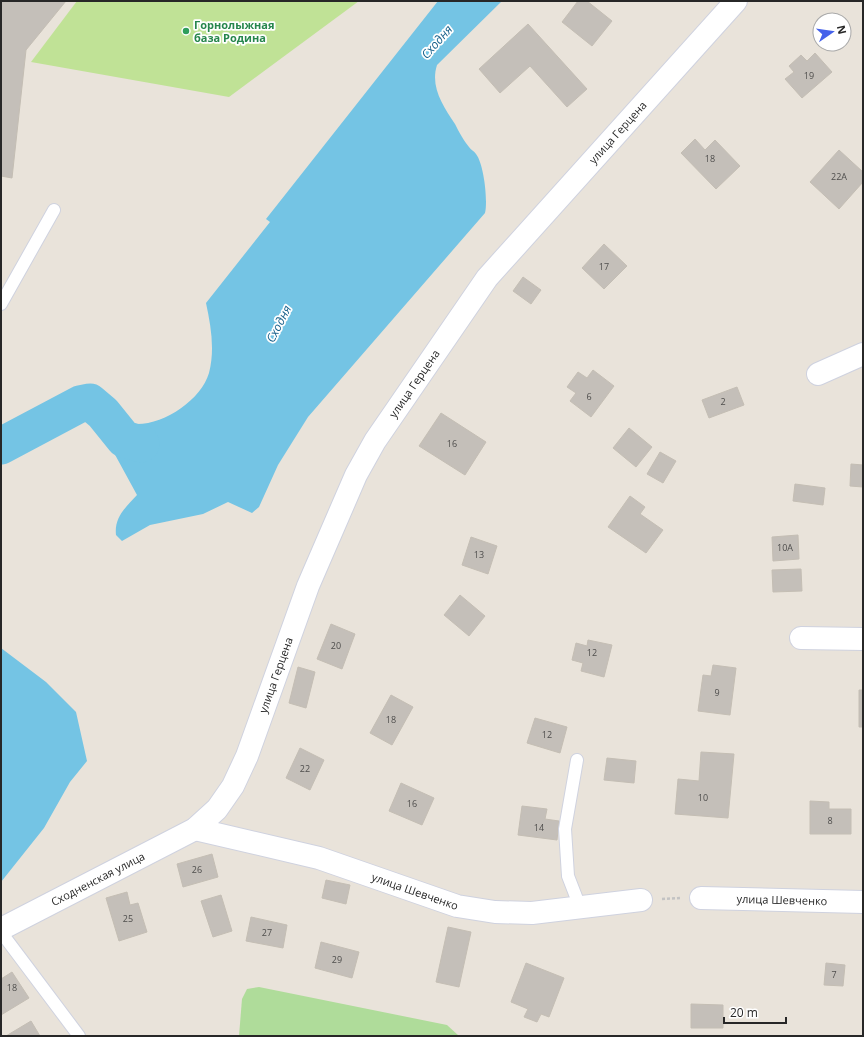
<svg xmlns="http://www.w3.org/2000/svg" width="864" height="1037" viewBox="0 0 864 1037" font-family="'Open Sans',sans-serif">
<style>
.green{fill:#afdc9a}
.pitch{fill:#c0e296}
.water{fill:#74c4e4}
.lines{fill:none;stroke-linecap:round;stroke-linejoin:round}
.river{stroke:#74c4e4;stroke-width:37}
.building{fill:#c4bfb9;stroke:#c4beb4}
.service-casing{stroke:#cfd2df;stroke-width:14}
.minor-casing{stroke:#cfd2df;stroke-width:24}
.path{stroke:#c3c3c3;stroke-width:2.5;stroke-dasharray:3 2;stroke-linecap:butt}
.service{stroke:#fff;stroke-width:12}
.minor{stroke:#fff;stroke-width:22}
.leisure-dot{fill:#2e9e5b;stroke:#fff;stroke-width:1.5}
.labels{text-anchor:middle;stroke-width:3.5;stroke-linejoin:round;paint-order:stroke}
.number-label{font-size:9px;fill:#4e4d4c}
.leisure-label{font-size:11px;font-weight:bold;fill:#27864d;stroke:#fff;text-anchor:start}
.street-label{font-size:11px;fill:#272727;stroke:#fff}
.water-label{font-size:12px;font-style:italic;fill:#18618b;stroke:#fff}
</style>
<rect width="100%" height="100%" fill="#e9e3da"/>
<path class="green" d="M259,987L447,1025L459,1036H239L242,999L247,989Z"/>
<path class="pitch" d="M77,1H359L229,97L31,62Z"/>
<path class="water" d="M438,1H502L437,65C430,87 443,106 455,124C459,132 464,141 469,147C471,150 474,151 476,154C484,164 488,201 485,213L308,417L278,465L259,507L252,513L228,502L203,514L150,525L122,541L116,535C114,517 126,507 137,495L95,418L108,410C115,416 124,423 134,424C163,426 201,400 209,373C215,350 211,326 206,303L270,222L266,219Z
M1,648L46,682L76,712L87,761L70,782L44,828L1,882Z"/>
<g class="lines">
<path class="river" d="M1,446L80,404L90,402L103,413L124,439L141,444"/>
</g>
<path class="building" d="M1,1H66L26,50L12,178L1,176Z
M578,1H587L612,21L592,46L562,22Z
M528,24L587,89L567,107L530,66L500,93L479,69Z
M815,53L832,72L802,98L785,79L794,72L789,66L801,55L807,61Z
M695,139L705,150L715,140L740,166L716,189L681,153Z
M839,150L863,172V182L839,209L810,182Z
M604,244L627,266L604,289L582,268Z
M523,277L541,290L531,304L513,291Z
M593,370L614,386L591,417L570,401L576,393L567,387L578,372L587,378Z
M737,387L744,405L709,418L702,400Z
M441,413L486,442L465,475L419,446Z
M629,428L652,447L636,467L613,448Z
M660,452L676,461L663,483L647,474Z
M851,464L863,465V487L850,486Z
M795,484L825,488L823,505L793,501Z
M630,496L645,507L640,514L663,530L646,553L608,527Z
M798,535L799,559L773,561L772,537Z
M471,537L497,546L488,574L462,565Z
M801,569L802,591L773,592L772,570Z
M460,595L485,616L469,636L444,615Z
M331,624L355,634L342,669L317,659Z
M588,640L612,645L604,677L581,671L583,663L572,660L576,643L587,646Z
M713,665L736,668L730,715L698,711L703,675L711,676Z
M298,667L315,672L306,708L289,703Z
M859,690H863V727H859Z
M391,695L413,707L392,745L370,733Z
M535,718L567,727L560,753L527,743Z
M300,748L324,760L310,790L286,778Z
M701,752L734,754L728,818L675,814L678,779L699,781Z
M607,758L636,761L634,783L604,780Z
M401,783L434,798L422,825L389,811Z
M810,801L829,802V809H851V834H810Z
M522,806L547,809L545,819L559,821L557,840L518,835Z
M212,854L218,877L183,887L177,864Z
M326,880L350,885L346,904L322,898Z
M127,892L130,905L138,903L147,932L119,941L106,898Z
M221,895L232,931L213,937L201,901Z
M251,917L287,925L283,948L246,941Z
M448,927L471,932L459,987L436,982Z
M321,942L359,952L352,978L315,968Z
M526,963L564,978L549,1017L541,1014L537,1022L524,1017L528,1009L511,1002Z
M826,963L845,965L843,986L824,985Z
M12,972L29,998L1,1015V979Z
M691,1004L723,1005V1028H691Z
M31,1021L40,1036H6Z"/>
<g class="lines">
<defs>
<path id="service" d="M1,304L54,210
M577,760L565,829L568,876L580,907
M1,932L79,1036"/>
<g id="minor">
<path d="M818,374L863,354"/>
<path d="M801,638L863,639"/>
<path id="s1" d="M195,829L319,858L457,906L495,912L532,913L641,900"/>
<path id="s2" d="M701,898L863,902"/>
<path id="s3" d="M1,929L195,829L217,809L233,786L247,756L308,586L356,475L375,441L487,278L736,1"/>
</g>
</defs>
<use href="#service" class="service-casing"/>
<use href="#minor" class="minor-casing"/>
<path class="path" d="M662,899L681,898"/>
<use href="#service" class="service"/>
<use href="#minor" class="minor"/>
</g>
<circle class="leisure-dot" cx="186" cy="31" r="4"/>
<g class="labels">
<g class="number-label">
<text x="809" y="79">19</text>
<text x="710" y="162">18</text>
<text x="839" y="180">22А</text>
<text x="604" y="270">17</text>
<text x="589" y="400">6</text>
<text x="723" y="405">2</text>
<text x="452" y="447">16</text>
<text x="785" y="551">10А</text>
<text x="479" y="558">13</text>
<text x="336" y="649">20</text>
<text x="592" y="656">12</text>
<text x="717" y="696">9</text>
<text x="391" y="723">18</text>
<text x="547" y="738">12</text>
<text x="305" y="772">22</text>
<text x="703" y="801">10</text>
<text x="412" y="807">16</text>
<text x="830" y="824">8</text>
<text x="539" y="831">14</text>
<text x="197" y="873">26</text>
<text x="128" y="922">25</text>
<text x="267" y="936">27</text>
<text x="337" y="963">29</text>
<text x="834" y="978">7</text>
<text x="12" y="991">18</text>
</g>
<g class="leisure-label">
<text x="194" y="29">Горнолыжная<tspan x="194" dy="13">база Родина</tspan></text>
</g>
<g class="street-label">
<text dy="4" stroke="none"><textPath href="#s3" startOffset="1043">улица Герцена</textPath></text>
<text dy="4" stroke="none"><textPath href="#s3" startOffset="719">улица Герцена</textPath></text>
<text dy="4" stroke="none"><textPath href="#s3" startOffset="395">улица Герцена</textPath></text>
<text dy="4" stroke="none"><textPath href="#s3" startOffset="109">Сходненская улица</textPath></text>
<text dy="4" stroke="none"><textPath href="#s1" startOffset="229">улица Шевченко</textPath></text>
<text dy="4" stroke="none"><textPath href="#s2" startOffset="81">улица Шевченко</textPath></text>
</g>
<g class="water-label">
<text transform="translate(437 42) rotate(-49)" y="4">Сходня</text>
<text transform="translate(279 324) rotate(-63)" y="4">Сходня</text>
</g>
</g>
<rect width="864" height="1037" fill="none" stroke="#272727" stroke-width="4"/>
<g transform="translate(832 32) rotate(77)"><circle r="19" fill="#ffffff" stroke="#a9a9a9"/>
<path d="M0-3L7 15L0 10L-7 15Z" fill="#4561ea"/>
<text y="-6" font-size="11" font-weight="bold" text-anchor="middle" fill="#272727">N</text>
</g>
<path d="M724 1017v6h62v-6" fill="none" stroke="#272727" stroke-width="2"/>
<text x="730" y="1017" font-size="12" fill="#272727" stroke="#ffffff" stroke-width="3" paint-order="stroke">20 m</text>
</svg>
